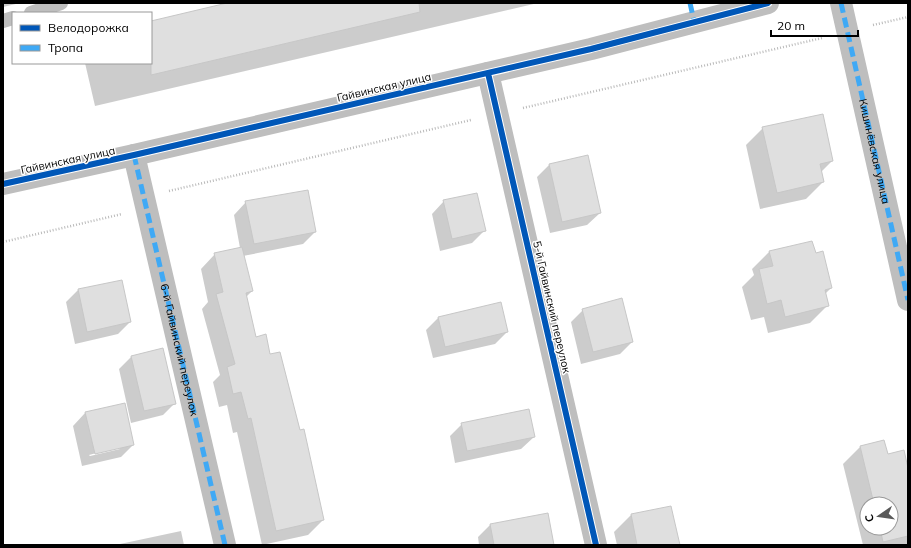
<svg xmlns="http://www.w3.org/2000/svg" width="911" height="548" viewBox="0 0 911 548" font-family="Mulish,sans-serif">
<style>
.shadow{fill:#0003;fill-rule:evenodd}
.building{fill:#dfdfdf;stroke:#c7c7c7}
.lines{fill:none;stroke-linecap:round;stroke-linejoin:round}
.path{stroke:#b9b9b9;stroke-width:2.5;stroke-dasharray:1 2;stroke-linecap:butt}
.service{stroke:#bebebe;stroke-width:14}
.minor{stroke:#bebebe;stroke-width:22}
.quiet{stroke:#3fa9f5;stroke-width:5;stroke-dasharray:10 5;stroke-linecap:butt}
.cycleway-casing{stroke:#fff;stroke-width:8}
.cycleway{stroke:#0057b8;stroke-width:6}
.labels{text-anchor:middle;stroke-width:3;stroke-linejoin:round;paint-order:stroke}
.street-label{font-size:11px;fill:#000;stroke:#fff}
</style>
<rect width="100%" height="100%" fill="#fff"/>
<path class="shadow" d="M3,3H20L3,7Z
M231,3H538L95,106L85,63H151V22Z
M763,128L832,161L821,172L823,182L806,199L760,209L746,145Z
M549,165L600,213L587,225L550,233L537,177Z
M444,201L484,231L472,243L440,251L432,214Z
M246,202L315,232L303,244L243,256L252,291L246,297L255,338L270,356L323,520L308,535L262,545L237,432L233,433L227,405L219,407L213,382L220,375L202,309L208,302L201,269L215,254L240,248L234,215Z
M769,252L815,254L831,288L825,294L827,306L810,323L768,333L764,317L751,320L742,287L754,275L752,269Z
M78,290L130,322L118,334L75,344L66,302Z
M583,310L632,342L620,354L581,364L571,322Z
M438,318L507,332L495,344L433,358L426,330Z
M131,357L175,403L163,415L131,423L119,369Z
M85,413L133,445L121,457L82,466L73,426ZM120,447V449L90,456L89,455Z
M462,424L534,437L521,449L455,463L450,436Z
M860,447L887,455L908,472V545H863L843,464ZM867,504H891V528H867Z
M631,515L679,545H617L614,532Z
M490,525L553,545H479L478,537Z
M181,531L184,545H119L120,544Z"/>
<path class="building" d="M227,3H419L420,12L151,75V21Z
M823,114L833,161L820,164L824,182L777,193L762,127Z
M588,155L601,213L562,222L549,164Z
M308,190L316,232L254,244L245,201Z
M477,193L486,231L452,239L443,200Z
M812,241L816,253L823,251L832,288L825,290L829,306L785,317L781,300L767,304L759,269L773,266L769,251Z
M242,247L253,291L246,293L256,337L266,334L270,354L280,352L300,430L304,429L324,520L276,531L251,418L248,419L241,392L233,394L227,367L235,364L216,294L223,292L214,253Z
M122,280L131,322L87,332L78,289Z
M622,298L633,342L593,352L582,309Z
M501,302L508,332L445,347L438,317Z
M163,348L176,404L144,411L131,356Z
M125,403L134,445L95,454L85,412Z
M529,409L535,437L467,451L461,423Z
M884,440L888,454L904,450L908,468V536L883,542L880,528H891V504H874L860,446Z
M671,506L680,545H637L631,514Z
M548,513L554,545H494L490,524Z"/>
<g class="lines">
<path class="path" d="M873,25L908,17
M523,108L822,38
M169,191L471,120
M3,242L122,214"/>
<path class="service" d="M31,13L61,3
M3,21L13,18"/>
<g class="minor">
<path id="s1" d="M841,3L908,300"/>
<path d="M488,73L596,545"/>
<path id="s2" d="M134,155L225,545"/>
<path d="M3,184L134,155L591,49L768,3"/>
</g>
<path class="quiet" d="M690,3L694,21
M841,3L908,300
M134,155L225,545"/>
<defs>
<path id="cycleway" d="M488,73L596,545
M3,184L134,155L591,49L768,3"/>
</defs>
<use href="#cycleway" class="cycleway-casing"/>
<use href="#cycleway" class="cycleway"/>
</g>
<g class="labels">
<g class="street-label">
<text transform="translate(384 87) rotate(-13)" y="4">Гайвинская улица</text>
<text dy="4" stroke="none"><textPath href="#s1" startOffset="152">Кишинёвская улица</textPath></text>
<text transform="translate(68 160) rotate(-12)" y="4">Гайвинская улица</text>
<text transform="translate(552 307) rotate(77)" y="4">5-й Гайвинский переулок</text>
<text dy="4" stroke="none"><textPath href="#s2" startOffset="200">6-й Гайвинский переулок</textPath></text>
</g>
</g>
<rect width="911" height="548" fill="none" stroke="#000000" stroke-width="8"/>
<rect x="12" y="12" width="140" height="52" fill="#ffffff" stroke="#999999"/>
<rect x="20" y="25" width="20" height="6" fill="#0057b8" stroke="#999999"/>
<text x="48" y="32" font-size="12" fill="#000000">Велодорожка</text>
<rect x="20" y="45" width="20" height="6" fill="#3fa9f5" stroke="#999999"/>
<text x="48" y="52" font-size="12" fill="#000000">Тропа</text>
<g transform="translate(879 516) rotate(257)"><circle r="19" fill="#ffffff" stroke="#999999"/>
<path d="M0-3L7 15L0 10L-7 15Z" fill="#595959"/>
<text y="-6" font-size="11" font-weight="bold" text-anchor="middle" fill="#000000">С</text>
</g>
<path d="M771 30v6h87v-6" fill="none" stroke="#000000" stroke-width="2"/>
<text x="777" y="30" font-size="12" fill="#000000" stroke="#ffffff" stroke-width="3" paint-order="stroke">20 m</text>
</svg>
